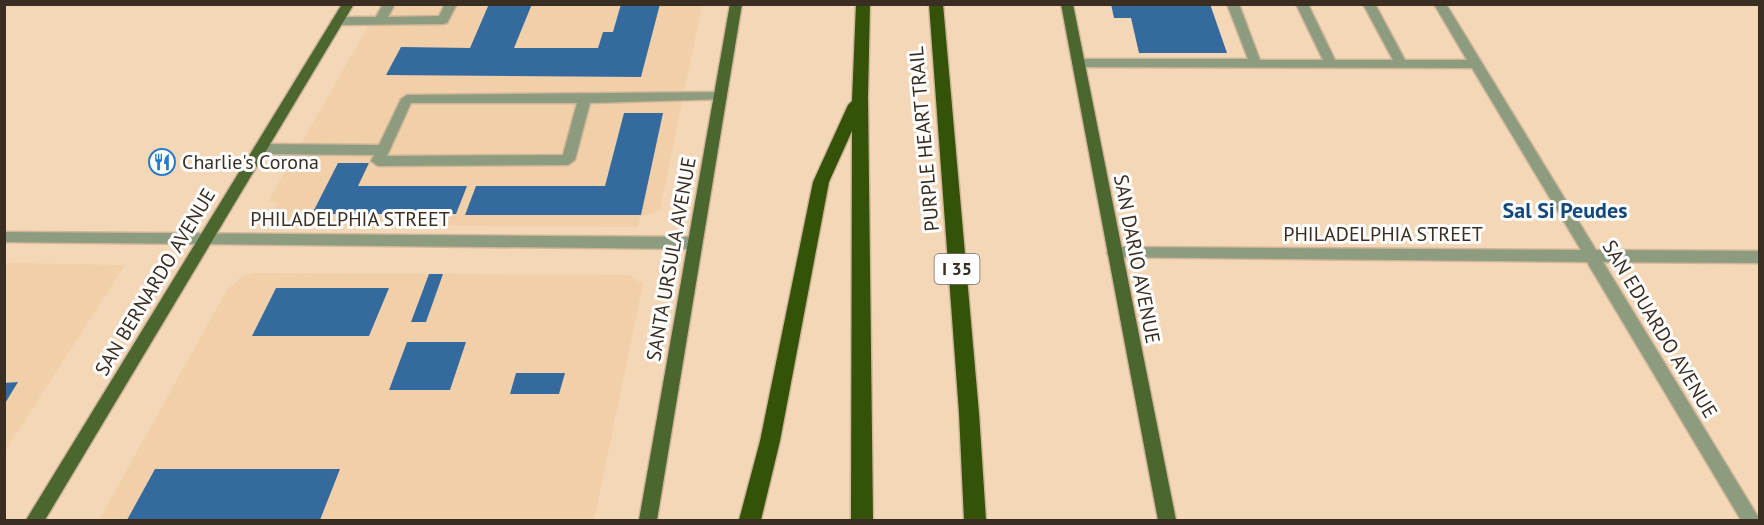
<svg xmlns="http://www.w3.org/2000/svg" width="1764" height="525" viewBox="0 0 1764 525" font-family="'PT Sans',sans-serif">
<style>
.built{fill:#f1cfa8}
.building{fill:#356a9f}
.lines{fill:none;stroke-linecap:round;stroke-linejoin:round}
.minor-casing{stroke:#cfb599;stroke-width:3}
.major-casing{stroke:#cfb599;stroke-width:3}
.highway-casing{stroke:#cfb599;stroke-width:3}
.minor{fill:#8d9c7f;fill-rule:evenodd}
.major{fill:#4b662e;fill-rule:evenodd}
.highway{fill:#345208;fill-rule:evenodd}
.labels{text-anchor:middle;stroke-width:6;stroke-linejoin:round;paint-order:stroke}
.shield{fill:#fefefe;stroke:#746c63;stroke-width:1.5}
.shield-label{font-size:18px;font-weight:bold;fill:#392e21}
.street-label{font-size:20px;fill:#392e21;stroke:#fefefe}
.poi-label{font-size:20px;fill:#392e21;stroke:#fefefe;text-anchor:start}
.quarter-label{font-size:22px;font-weight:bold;fill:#134a7b;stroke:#fefefe}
</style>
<rect width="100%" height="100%" fill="#f4d7b7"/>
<path class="built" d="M380,5H702L660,210L640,217L638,227L276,225L280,217L272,214L278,203L268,202Z
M5,263L125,265L5,451Z
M253,273L629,275L643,284L594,520H99L227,290L240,278Z"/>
<path class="building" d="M489,4H532L514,48H598L603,32H613L621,4H660L641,77L386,75L401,47L470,48Z
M1111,4H1210L1227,53H1139L1131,18H1114Z
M624,113H663L641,215H465L476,186H605Z
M338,163H369L358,186H467L456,214H312Z
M429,274H443L426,322H411Z
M276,288H389L369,336H252Z
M407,342H466L450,390H389Z
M516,373H565L559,394H510Z
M18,382L4,405V383Z
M155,469H340L320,520H127Z"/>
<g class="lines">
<defs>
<path id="minor" d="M383,4H395L388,17L439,16L445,4H457L447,23L443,24L337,25L331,21L337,17H376Z
M1227,4H1239L1260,60H1323L1296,4H1308L1335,60H1393L1363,4H1375L1405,60H1467L1434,4H1446L1596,250L1760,251V263L1603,262L1760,520H1741L1587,262L1109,257L1107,253L1109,249L1114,247L1581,250L1472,68L1080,67L1074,63L1080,59H1248Z
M721,92L727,96L726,99L590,103L575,160L568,165L378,166L371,161L374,155L260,154L253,149L260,144L379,145L401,99L407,95ZM411,103H577L563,155L387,156Z
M4,232L695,237L700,239L702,243L700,247L695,249L4,242Z"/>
<path id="major" d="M342,4H354L45,520H26Z
M730,4H742L657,520H639Z
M1061,4H1073L1176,520H1158Z"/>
<path id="highway" d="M856,4H870L868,97L873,520H851L852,131L829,182L780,441L761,520H739L760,441L813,182L848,105L852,101Z
M929,4H943L979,413L986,520H964L959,413Z"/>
</defs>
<use href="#minor" class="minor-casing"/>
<use href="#major" class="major-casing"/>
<use href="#highway" class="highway-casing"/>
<use href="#minor" class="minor"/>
<use href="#major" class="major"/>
<use href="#highway" class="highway"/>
</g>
<defs>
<symbol id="restaurant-ring" viewBox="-11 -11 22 22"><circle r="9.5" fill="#fefefe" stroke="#247bc9" stroke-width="1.5"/><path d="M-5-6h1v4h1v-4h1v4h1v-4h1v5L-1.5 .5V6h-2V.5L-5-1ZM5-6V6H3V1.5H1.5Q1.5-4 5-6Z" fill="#247bc9"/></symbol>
</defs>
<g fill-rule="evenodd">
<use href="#restaurant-ring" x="147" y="147" width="30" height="30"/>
</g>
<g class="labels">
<rect class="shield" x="934.5" y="254" width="45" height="30" rx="4.5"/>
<g class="shield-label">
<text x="957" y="275">I 35</text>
</g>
<g class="street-label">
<text transform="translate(924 139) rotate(-95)" y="7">PURPLE HEART TRAIL</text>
<text x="350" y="226">PHILADELPHIA STREET</text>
<text x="1383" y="241">PHILADELPHIA STREET</text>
<text transform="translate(671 259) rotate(-80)" y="7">SANTA URSULA AVENUE</text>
<text transform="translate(1137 259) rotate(79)" y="7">SAN DARIO AVENUE</text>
<text transform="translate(155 282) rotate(-59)" y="7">SAN BERNARDO AVENUE</text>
<text transform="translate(1660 329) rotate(59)" y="7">SAN EDUARDO AVENUE</text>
</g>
<g class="poi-label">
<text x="182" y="169">Charlie's Corona</text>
</g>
<g class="quarter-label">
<text x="1565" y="218">Sal Si Peudes</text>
</g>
</g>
<rect width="1764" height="525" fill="none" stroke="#392e21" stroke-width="12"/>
</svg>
